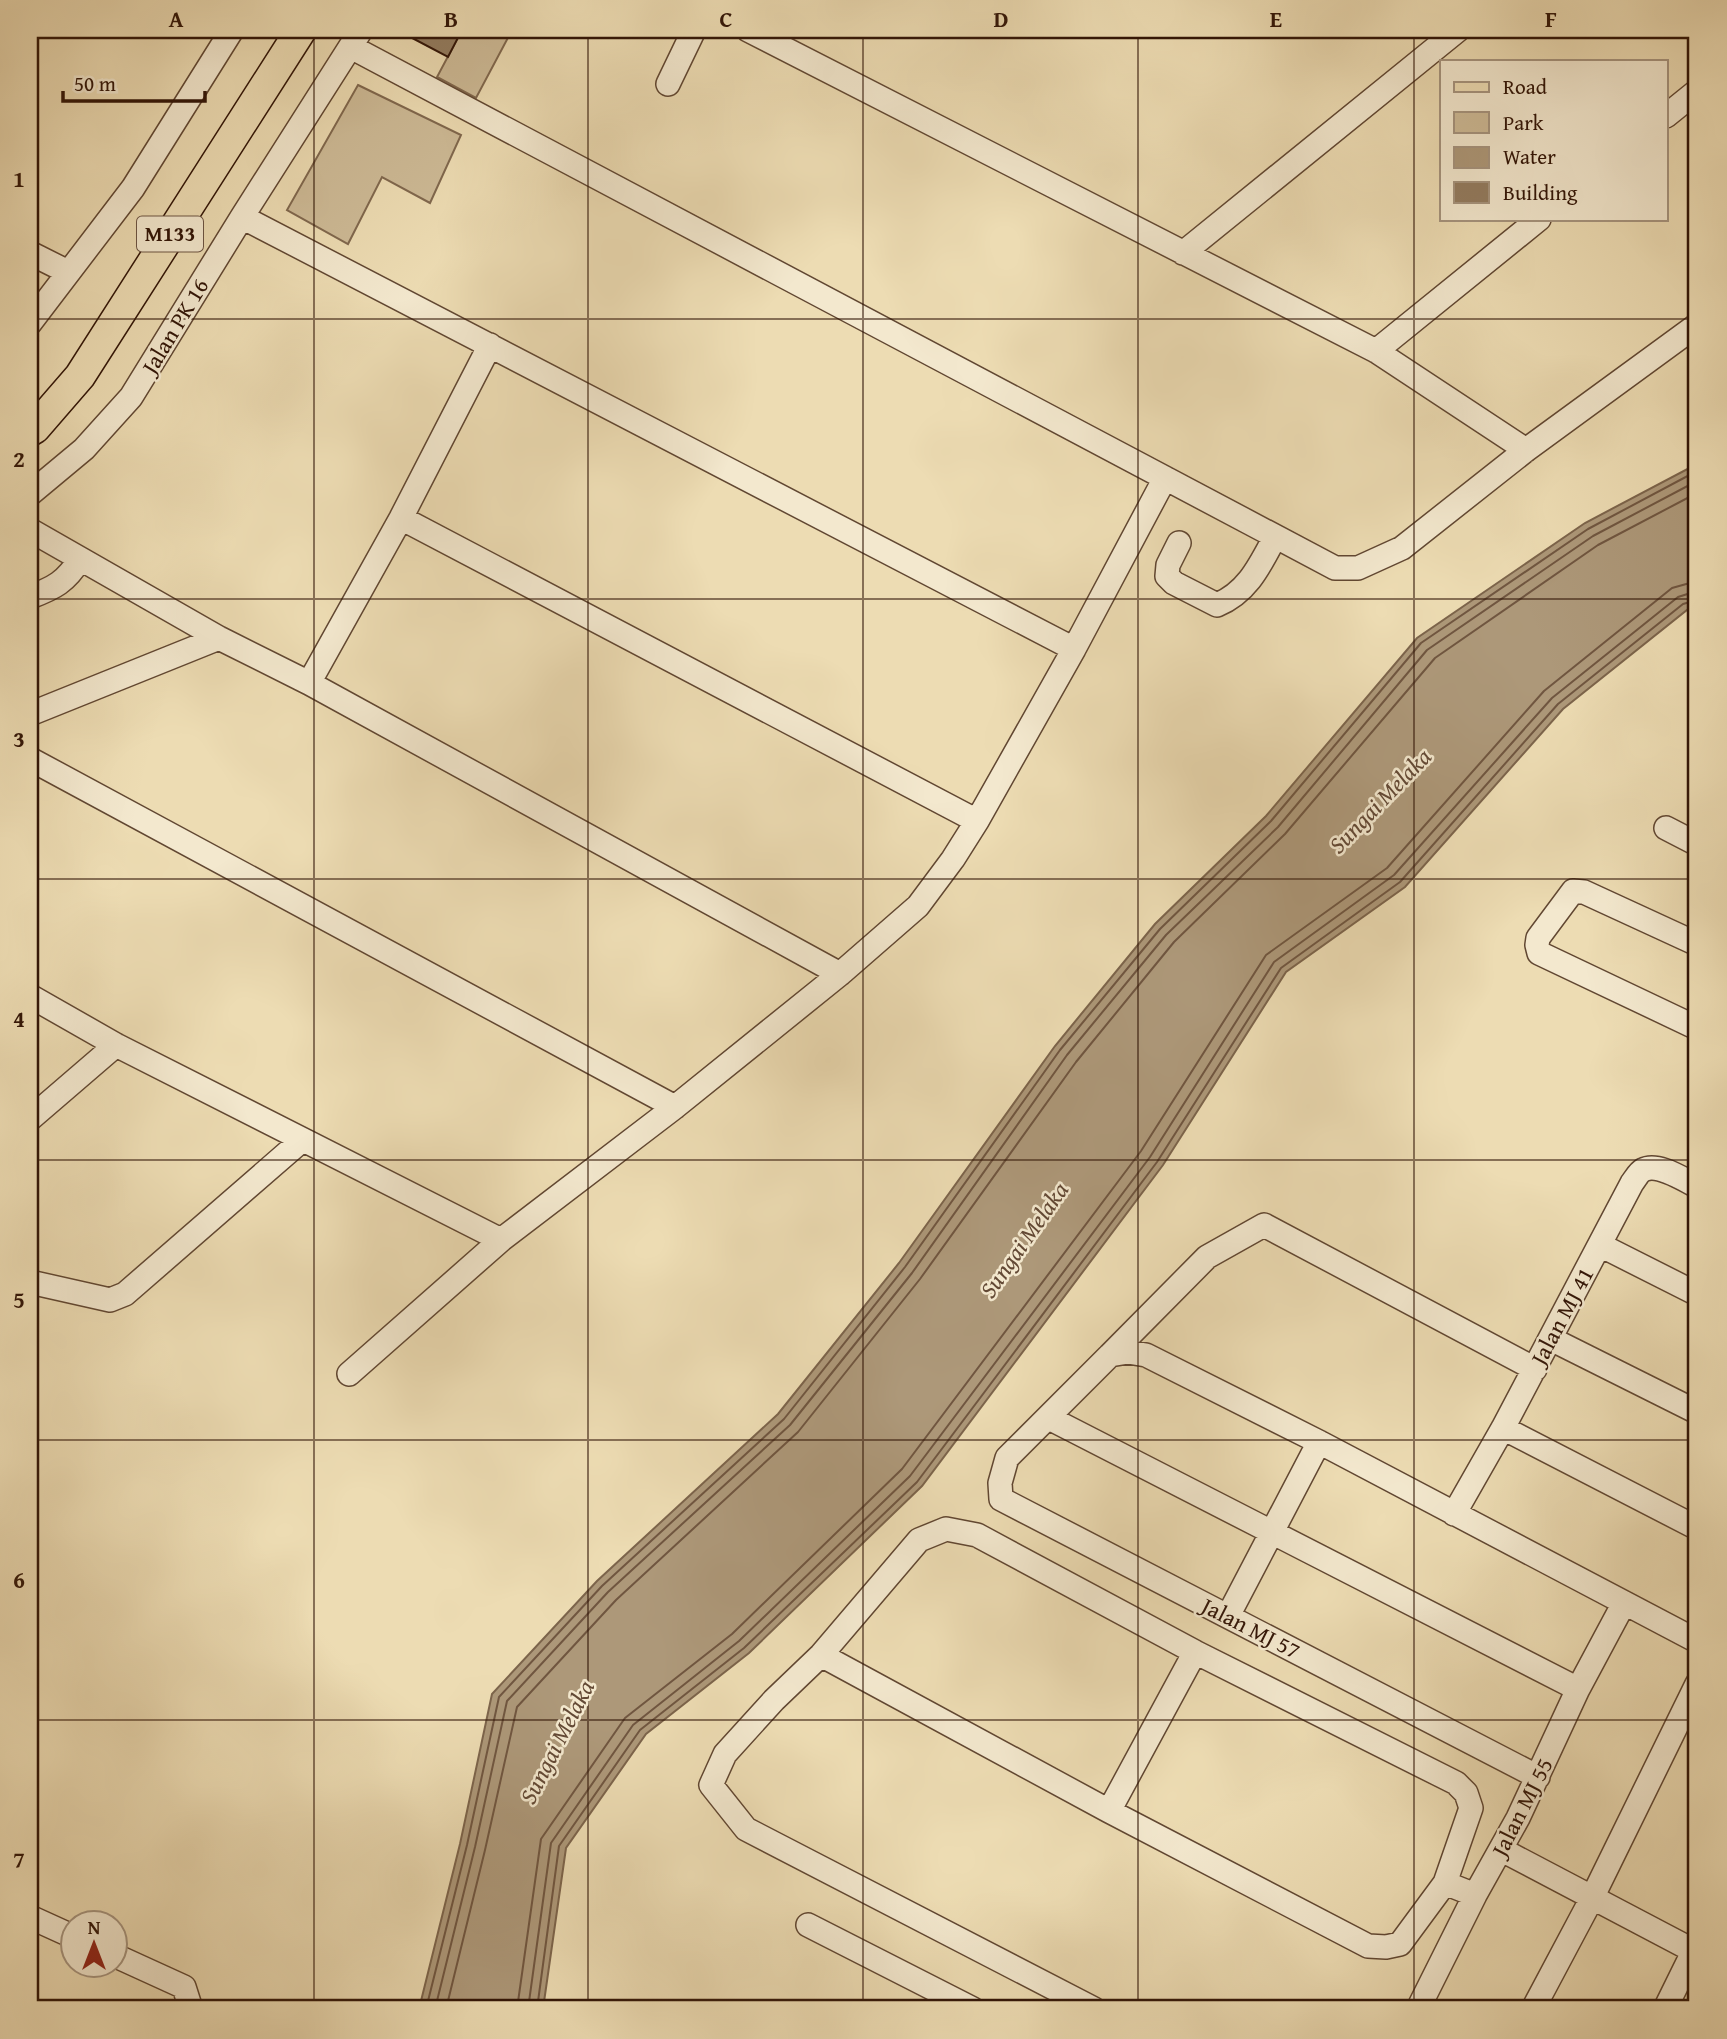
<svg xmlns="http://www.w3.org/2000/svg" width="1727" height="2039" viewBox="0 0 1727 2039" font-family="'Gentium Book Plus',serif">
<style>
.green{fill:#cdba96;stroke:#80684e;stroke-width:2}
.water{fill:#ad9879;stroke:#7c644b;stroke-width:2}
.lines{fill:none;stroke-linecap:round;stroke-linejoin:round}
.shore{stroke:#705640;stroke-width:2}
.building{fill:#937c60;stroke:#321507;stroke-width:2}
.minor-casing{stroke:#614732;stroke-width:26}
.major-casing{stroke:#321507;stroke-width:33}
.minor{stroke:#f3e8ce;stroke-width:23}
.major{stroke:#eddcb3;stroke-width:30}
.grid{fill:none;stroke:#321507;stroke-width:2;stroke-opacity:0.55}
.labels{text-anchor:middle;stroke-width:5;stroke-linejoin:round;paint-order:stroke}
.shield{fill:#f3e8ce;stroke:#6c5443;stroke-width:2}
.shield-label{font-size:21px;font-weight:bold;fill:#321507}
.street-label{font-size:23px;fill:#321507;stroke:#f3e8ce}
.water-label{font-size:24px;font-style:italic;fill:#634935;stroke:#f3e8ce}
.neatline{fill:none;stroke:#321507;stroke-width:2.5}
.grid-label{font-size:23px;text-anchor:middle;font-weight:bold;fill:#321507}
</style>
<rect width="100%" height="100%" fill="#eddcb3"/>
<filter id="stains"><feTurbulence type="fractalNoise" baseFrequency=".00286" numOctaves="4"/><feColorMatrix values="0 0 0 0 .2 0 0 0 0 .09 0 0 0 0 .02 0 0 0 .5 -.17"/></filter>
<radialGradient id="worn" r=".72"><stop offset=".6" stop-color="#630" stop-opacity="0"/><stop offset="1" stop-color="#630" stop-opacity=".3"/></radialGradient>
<path class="green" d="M462,30H512L476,98L437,77Z
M358,85L461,135L430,203L382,177L348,244L287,210Z"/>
<path class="water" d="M1697,464V607L1687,610L1563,709L1405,887L1286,972L1163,1165L922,1486L749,1653L646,1734L566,1848L543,2009H419L460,1844L492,1694L597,1581L778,1414L899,1263L1055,1046L1155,924L1266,816L1417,638L1585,523Z"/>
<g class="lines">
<path class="shore" d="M426,2009L467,1845L499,1697L602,1586L784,1419L905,1267L1060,1050L1160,929L1271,821L1421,643L1588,529L1697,471
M435,2009L475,1847L507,1701L608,1592L790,1425L912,1273L1067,1055L1166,935L1278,827L1427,650L1593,536L1697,481
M446,2009L485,1850L517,1707L616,1600L798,1432L920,1279L1076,1062L1174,942L1285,834L1435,658L1598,545L1697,493
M517,2009L541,1839L625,1718L732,1634L902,1469L1141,1151L1266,955L1387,868L1544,691L1672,588L1697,581
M528,2009L551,1843L633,1725L739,1641L910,1476L1150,1157L1274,962L1394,875L1552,698L1678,597L1697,591
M537,2009L559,1846L640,1730L744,1648L917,1482L1157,1162L1281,968L1400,882L1558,704L1683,604L1697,600"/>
</g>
<path class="building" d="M397,30H462L448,57Z"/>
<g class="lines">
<defs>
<path id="minor" d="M748,30L1376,351L1526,450
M351,47L1335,568H1358L1402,548L1526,450L1697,325
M668,84L694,30
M1666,116L1697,91
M242,217L1074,649
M30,253L68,272
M1183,253L1458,30
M30,323L133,188L232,30
M1376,351L1539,219
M30,494L84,449L131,397L242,217L361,30
M401,518L977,821
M30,530L219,638L309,683L840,974
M1179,543L1168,565L1167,576L1174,583L1217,605C1248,592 1260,565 1275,537
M30,597C54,588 66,582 80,559
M309,683L401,518L490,345
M30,714L219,638
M30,759L675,1107
M1666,828L1697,844
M1697,944L1584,892L1573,891L1538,938L1537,945L1539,953L1697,1028
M30,996L116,1045L501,1240
M30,1119L116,1045
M1600,1245L1697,1294
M30,1282L110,1300L125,1294L301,1141
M1551,1339L1697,1412
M1110,1355L1207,1257L1264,1225L1535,1369
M349,1374L501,1240L675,1107L840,974L918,906L953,859L977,821L1074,649L1165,478
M1049,1418L1578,1689
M1503,1428L1697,1528
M1454,1514L1503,1428L1632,1183C1635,1179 1639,1172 1643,1170C1658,1162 1684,1180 1697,1186
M1228,1616L1319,1442
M821,1655L1109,1811L1368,1946L1386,1947L1400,1944L1445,1883
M1538,1777L1001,1499L1000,1483L1007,1458L1110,1355L1128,1352L1146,1355L1319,1442L1697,1641
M1109,1811L1195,1652
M1502,1850L1694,1951
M30,1917L74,1937
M808,1925L973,2009
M116,1956L184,1987L191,2009
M1094,2009L746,1829L711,1785L725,1754L774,1700L821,1655L919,1540L946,1529L977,1535L1195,1652L1456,1783L1466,1793L1471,1808L1445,1883L1475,1895
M1418,2009L1475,1895L1518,1818L1578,1689L1624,1603
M1533,2009L1592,1898L1697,1684
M1665,2009L1697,1944"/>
<path id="major" d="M30,431L35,428L80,376L301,30"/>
</defs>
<use href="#minor" class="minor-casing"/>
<use href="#major" class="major-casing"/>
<use href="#minor" class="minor"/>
<use href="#major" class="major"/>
</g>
<path class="grid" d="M314,30V2009M588,30V2009M863,30V2009M1138,30V2009M1414,30V2009M30,319H1697M30,599H1697M30,879H1697M30,1160H1697M30,1440H1697M30,1720H1697"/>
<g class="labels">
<rect class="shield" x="137" y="216.5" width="66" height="35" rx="5"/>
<g class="shield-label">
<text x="170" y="241">M133</text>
</g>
<g class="street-label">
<text transform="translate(175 326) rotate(-59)" y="8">Jalan PK 16</text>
<text transform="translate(1562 1316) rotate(-62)" y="8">Jalan MJ 41</text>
<text transform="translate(1251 1628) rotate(27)" y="8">Jalan MJ 57</text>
<text transform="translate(1522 1807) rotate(-63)" y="8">Jalan MJ 55</text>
</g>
<g class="water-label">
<text transform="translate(1380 801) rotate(-46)" y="8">Sungai Melaka</text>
<text transform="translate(1024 1240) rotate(-55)" y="8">Sungai Melaka</text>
<text transform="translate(557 1742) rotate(-63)" y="8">Sungai Melaka</text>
</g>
</g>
<rect width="1727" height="2039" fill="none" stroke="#eddcb3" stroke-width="77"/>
<rect x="1440" y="60" width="228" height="161" fill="#f3e8ce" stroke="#a6947e" stroke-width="2"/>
<rect x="1454" y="82" width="35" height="10" fill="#eddcb3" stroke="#a6947e" stroke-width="2"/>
<text x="1503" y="94" font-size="21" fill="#321507">Road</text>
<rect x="1454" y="112" width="35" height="21" fill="#cdba96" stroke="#a6947e" stroke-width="2"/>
<text x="1503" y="130" font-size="21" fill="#321507">Park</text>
<rect x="1454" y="147" width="35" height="21" fill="#ad9879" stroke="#a6947e" stroke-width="2"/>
<text x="1503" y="164" font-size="21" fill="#321507">Water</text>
<rect x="1454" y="182" width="35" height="21" fill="#937c60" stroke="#a6947e" stroke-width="2"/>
<text x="1503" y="200" font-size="21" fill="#321507">Building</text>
<g transform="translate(94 1944)"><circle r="33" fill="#f3e8ce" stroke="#a6947e" stroke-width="2"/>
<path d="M0-5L12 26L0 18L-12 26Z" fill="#8f2418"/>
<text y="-10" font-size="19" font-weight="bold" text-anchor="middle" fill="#321507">N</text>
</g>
<path d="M63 91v10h142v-10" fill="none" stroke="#321507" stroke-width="3.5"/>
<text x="74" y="91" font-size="21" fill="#321507" stroke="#f3e8ce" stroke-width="5" paint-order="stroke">50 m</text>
<rect x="38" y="38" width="1650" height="1962" class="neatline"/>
<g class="grid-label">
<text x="176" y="27">A</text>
<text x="451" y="27">B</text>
<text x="726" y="27">C</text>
<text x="1001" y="27">D</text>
<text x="1276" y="27">E</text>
<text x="1551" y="27">F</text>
<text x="19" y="187">1</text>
<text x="19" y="467">2</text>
<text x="19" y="747">3</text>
<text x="19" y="1027">4</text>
<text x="19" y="1308">5</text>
<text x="19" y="1588">6</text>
<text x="19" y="1868">7</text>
</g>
<rect width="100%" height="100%" filter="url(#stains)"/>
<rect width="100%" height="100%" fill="url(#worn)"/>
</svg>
